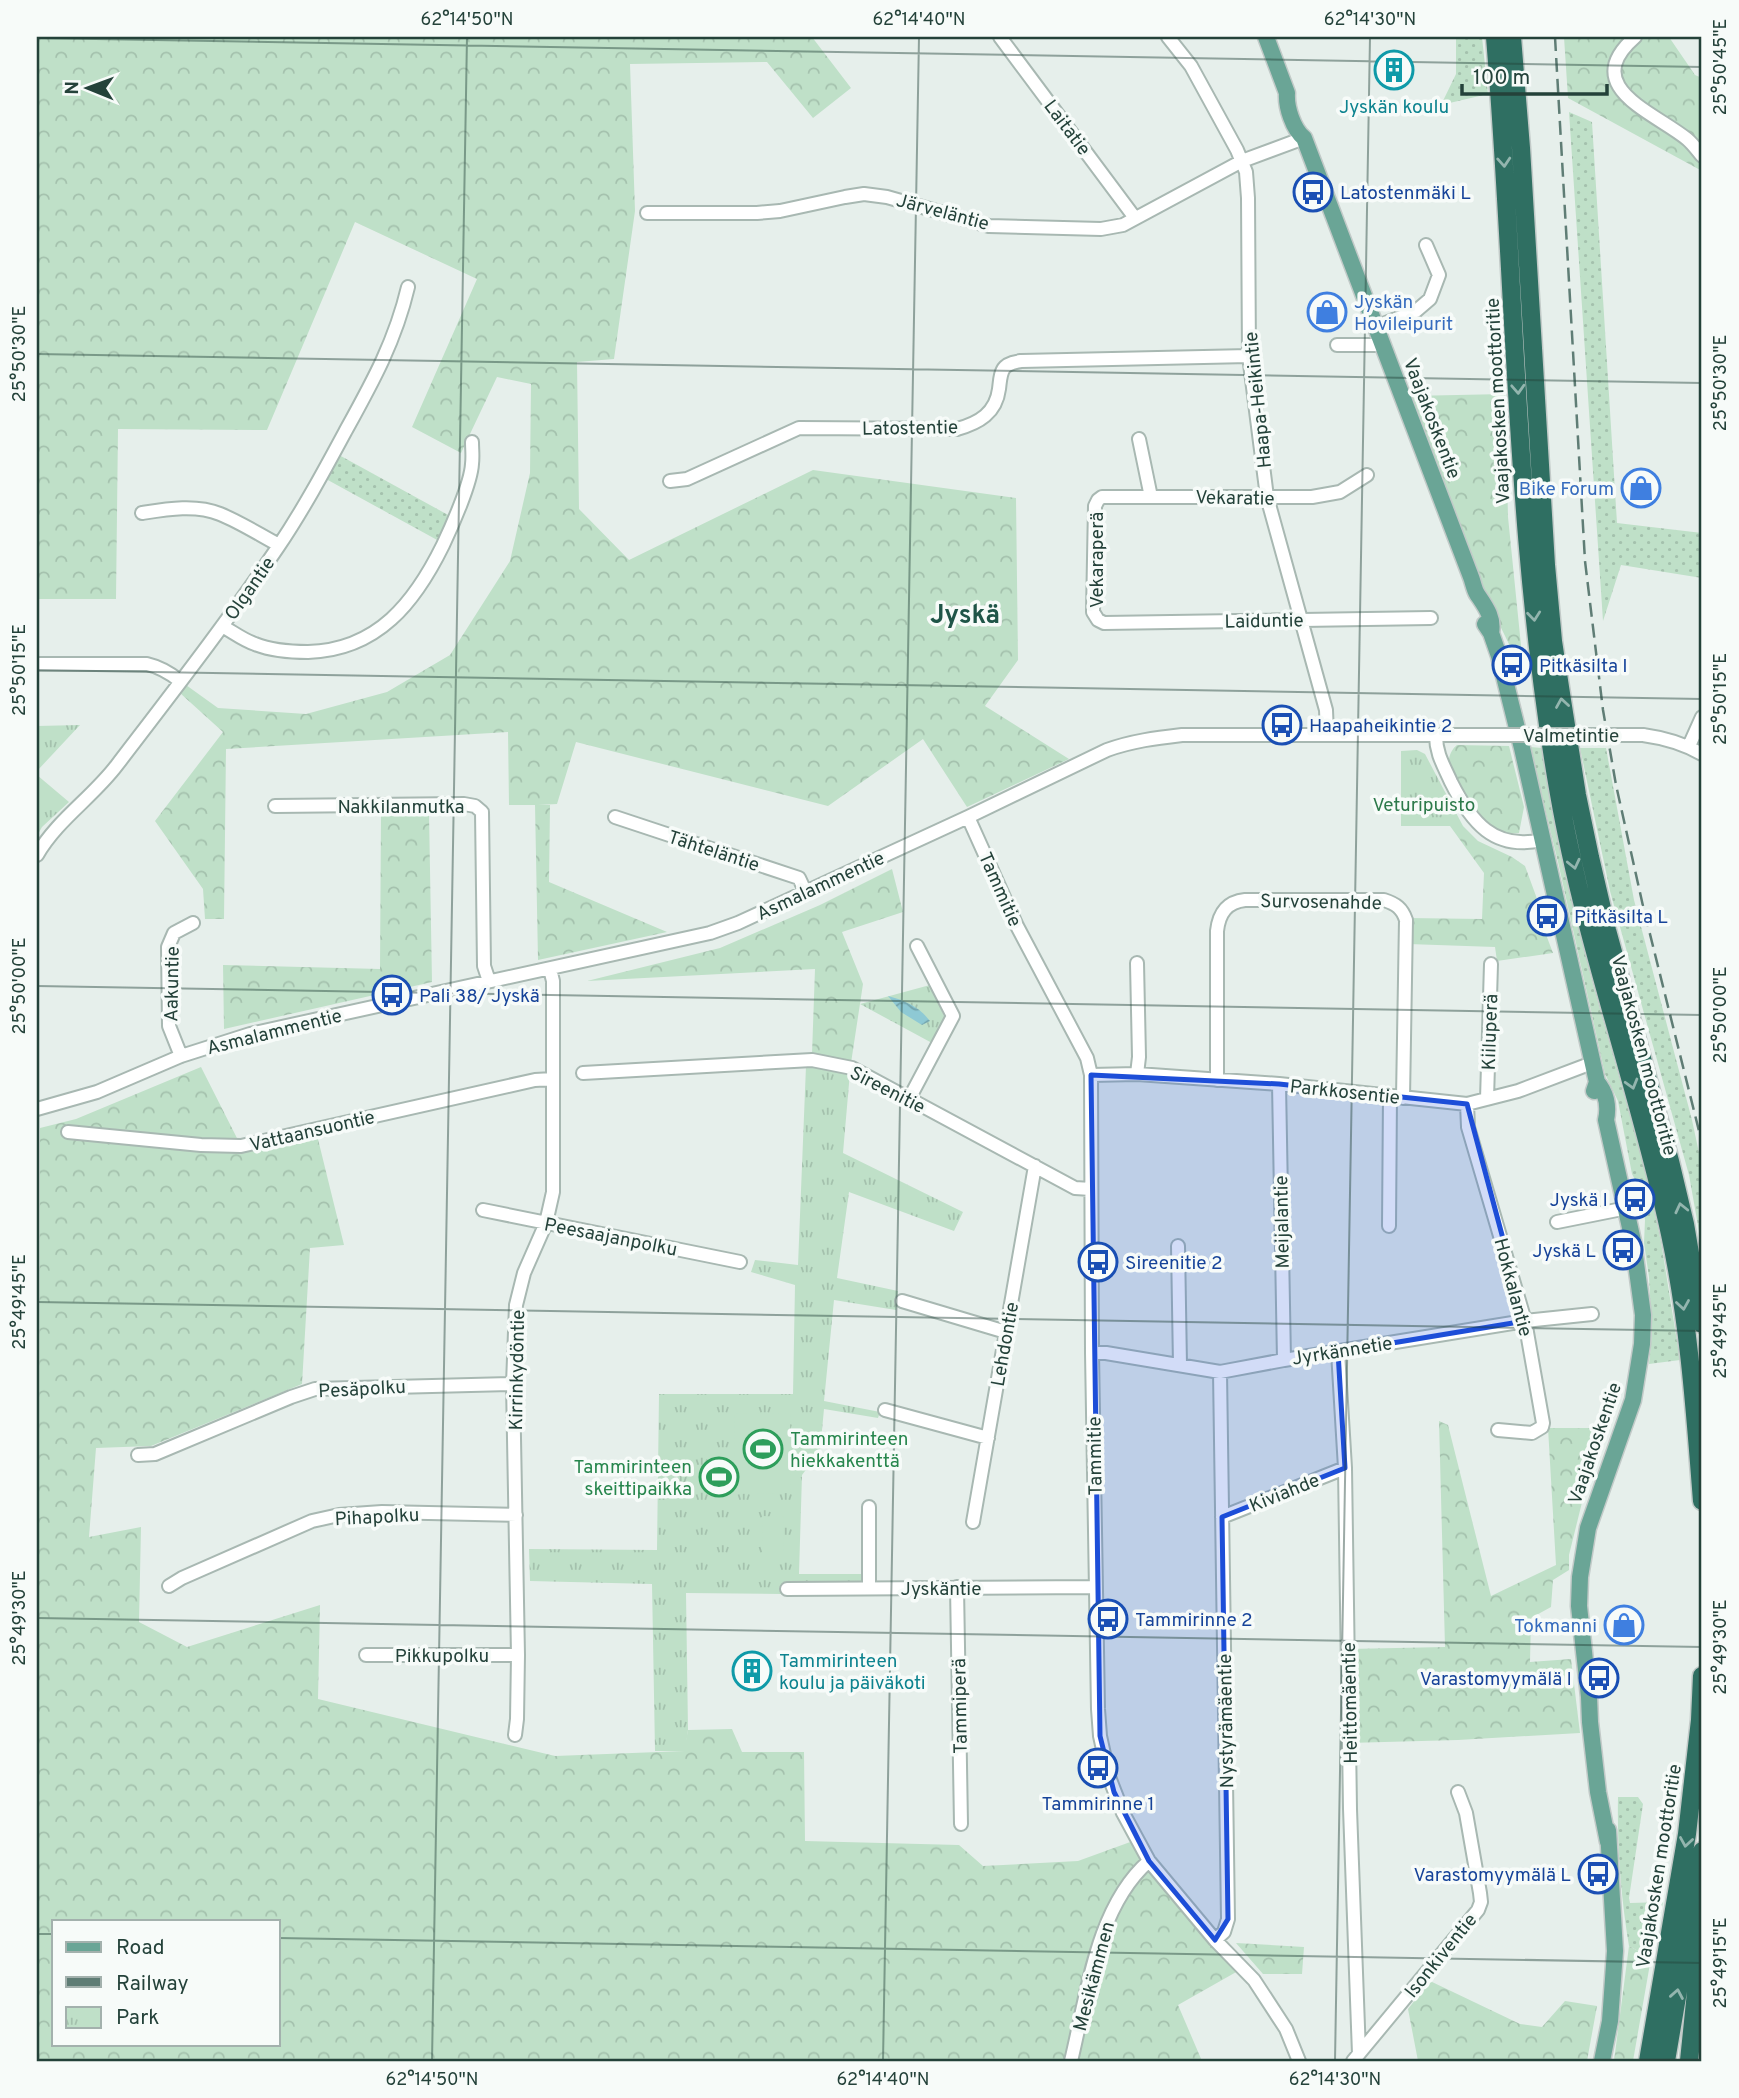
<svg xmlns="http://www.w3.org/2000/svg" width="1739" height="2098" viewBox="0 0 1739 2098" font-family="Overpass,sans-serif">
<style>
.grass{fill:url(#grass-dots)}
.forest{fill:url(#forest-crowns);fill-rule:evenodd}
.park{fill:url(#park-tufts)}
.pitch{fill:#bfe0c8}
.water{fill:url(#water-waves)}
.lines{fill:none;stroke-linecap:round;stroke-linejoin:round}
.minor-casing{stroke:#a8b8b2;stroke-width:16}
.major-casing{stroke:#c2cac8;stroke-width:19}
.highway-casing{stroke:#c2cac8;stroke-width:21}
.minor{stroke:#fff;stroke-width:12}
.major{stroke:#6aa596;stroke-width:16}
.highway{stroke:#2f6f62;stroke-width:18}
.rail{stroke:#5f7d75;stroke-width:2.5;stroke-dasharray:14 7;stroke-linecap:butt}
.minor-bridge-casing{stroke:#a8b8b2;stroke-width:16;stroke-linecap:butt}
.minor-bridge{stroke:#fff;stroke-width:12}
.oneway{stroke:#93b5ae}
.marked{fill:#1d4ed8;fill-opacity:0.2;stroke:#1d4ed8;stroke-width:5;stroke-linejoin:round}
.ticks{fill:none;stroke:#24423a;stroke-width:2;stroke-opacity:0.45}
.labels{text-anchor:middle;stroke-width:7;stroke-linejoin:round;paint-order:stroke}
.culture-label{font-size:19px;fill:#0d838f;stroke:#f7fbf9}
.street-label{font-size:19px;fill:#24423a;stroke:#f7fbf9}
.transit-label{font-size:19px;fill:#164399;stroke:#f7fbf9;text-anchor:start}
.shop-label{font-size:19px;fill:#366cbe;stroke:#f7fbf9;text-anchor:end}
.park-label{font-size:19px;fill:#2d7a4b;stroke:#f7fbf9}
.leisure-label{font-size:19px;fill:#27864d;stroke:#f7fbf9;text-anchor:start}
.district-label{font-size:26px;font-weight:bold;fill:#1f5548;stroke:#f7fbf9}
.neatline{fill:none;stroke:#24423a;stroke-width:2.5}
.ticks-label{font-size:18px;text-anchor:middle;fill:#24423a}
</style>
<defs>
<pattern id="grass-dots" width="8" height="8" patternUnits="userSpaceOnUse" patternTransform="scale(1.75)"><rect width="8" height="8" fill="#bfe0c8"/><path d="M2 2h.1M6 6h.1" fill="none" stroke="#a4c1ad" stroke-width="1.8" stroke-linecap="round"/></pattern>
<pattern id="forest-crowns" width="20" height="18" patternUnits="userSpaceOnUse" patternTransform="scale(1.75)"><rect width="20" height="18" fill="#bfe0c8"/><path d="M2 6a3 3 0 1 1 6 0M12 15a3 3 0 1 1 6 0" fill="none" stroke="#a4c1ad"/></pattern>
<pattern id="park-tufts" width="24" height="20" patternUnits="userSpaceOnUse" patternTransform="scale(1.75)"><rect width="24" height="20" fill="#bfe0c8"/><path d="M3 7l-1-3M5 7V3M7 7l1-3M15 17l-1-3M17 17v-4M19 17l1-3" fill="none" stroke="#a4c1ad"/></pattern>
<pattern id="water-waves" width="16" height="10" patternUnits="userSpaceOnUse" patternTransform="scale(1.75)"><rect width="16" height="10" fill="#8ec9d4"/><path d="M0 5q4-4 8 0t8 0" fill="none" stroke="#74a5ad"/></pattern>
</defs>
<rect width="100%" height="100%" fill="#e6efeb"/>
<path class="grass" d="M1456,37H1482L1488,94L1441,105L1456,74Z
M1569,112L1592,122L1617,523L1702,533V578L1621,565L1603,621Z
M339,455L450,516L439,541L326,479Z
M1530,747L1542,748L1567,877L1591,977L1646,1172L1661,1242L1680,1360L1649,1364L1652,1333L1649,1277L1644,1243L1645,1220L1639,1187L1632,1174L1618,1101L1605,1074L1558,862Z
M1580,748H1606L1634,900L1692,1120L1702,1167V1248L1689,1175L1610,891Z
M1618,1797H1638L1643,1804L1629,1898L1630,1903L1663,1902L1651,1958L1629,1946C1621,1897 1617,1847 1618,1797Z"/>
<path class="forest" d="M37,37H812L851,88L813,118L767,62L630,64L635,211L614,359L577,362L579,509L629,560L813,470L1016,498L1018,660L985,706L1069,759L967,807L923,739L828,806L576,742L557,804L538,805H550L549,882L667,932L538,960L535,805H509L508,732L226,749L224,919H205L203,889L155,821L223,732L180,693L186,685L218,708L306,714L387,692L450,655L510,561L530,473L531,384L497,377L461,453L412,427L477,279L355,222L267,430L118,429L116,599H37Z
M1564,37H1669L1695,75L1702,78V171L1568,98Z
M1505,394L1508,517L1524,675L1488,601L1409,396Z
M1457,745L1509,746L1524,807L1519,833C1510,834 1500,835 1492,829C1480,822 1449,773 1449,759C1450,753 1453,748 1457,745Z
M381,813H429L432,982L224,1029L223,965L380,969Z
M1450,826H1463L1478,841L1512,857L1525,866L1536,896L1545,932L1553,953L1497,961L1495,947L1408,944V918L1482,919L1484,873Z
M892,869L903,912L842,932L863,984L851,1063L812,1054L815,969L587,981L720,948L820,905Z
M201,1067L242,1148L316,1131L344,1245L310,1248L302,1384L151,1446L96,1448L89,1537L141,1527L139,1622L187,1647L320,1605L318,1699L555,1756L684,1751L688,1730L732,1729L742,1752H804L805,1841L959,1845L983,1866L1078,1861L1133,1841L1238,1971L1178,2005L1202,2061H37V1560H39L40,1128L76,1119ZM54,1921H278V2044H54Z
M1439,1421L1448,1425L1491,1596L1556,1565L1548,1428H1608L1591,1466L1569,1555V1570L1553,1580L1551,1607L1531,1618L1530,1662L1571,1659L1580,1733L1458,1740L1348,1743V1649L1445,1647Z
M1236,1943L1304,1947L1302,1974H1263Z
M1629,1946L1651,1958L1633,2061H1614Z
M1430,1981L1520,2024L1542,2027L1565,2001L1597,2006L1587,2061H1418L1408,2009Z"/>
<path class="park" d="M80,725L37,771V726Z
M1417,750L1425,754L1463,826H1401V751Z
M37,775L69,802L42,827L37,836Z
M930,985L945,1018L932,1043L860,1004Z
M814,1064L850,1072L843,1153L963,1212L954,1231L849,1192L837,1278L898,1291L896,1310L834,1300L824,1401L880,1412L878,1418L824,1409L820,1451L802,1475L799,1574H862V1581L783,1582L782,1594L686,1593L688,1730L685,1751H655L652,1584L530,1581L529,1549L657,1550L659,1394H793L795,1285L751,1272L755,1260L798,1265L806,1066Z"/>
<path class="pitch" d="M790,1413L791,1493L735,1494L734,1414Z
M706,1468H733L732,1485H706Z
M763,1516L784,1517L783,1553H762Z"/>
<path class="water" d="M888,996C906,1001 918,1006 930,1021L922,1025L901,1012Z"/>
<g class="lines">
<defs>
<path id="minor" d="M1000,37L1135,218
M1168,37L1191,66L1237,150L1246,172L1248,198L1249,356L1267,497L1326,710L1327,734
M1635,37C1578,87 1654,112 1687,139C1693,144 1697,150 1702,156
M647,213H757L780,211L845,197L864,194L887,197L989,226L1101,229L1123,225L1242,161L1304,138
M1376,327L1416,311L1430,299L1439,275L1426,245
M1337,345H1375L1382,342
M1139,439L1151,497
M1367,475L1340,492L1312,497H1102L1098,500L1095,506L1093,612L1098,620L1104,623L1431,618
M670,481L687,479L799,428L957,429C979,423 996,413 999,389C1000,382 1000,372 1005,367C1009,363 1015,362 1021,361L1249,356
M142,513C167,509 196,504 220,514C240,522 260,535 279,545
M222,626C233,632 243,640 255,644C272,651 290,652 308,652C378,650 415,602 443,545C452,526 471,483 472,464C473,456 472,449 472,442
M37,664H147C160,667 170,673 180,681
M1643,735C1665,738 1683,743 1702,754
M1436,736C1436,754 1444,766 1451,782C1471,822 1494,851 1542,840
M1689,746L1702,717
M275,806L464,804L475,806L482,812L484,966L489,981
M615,817L799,878L805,891
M968,817L1017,926L1087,1058L1091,1075L1092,1353L1098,1709L1100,1736L1109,1777L1123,1813L1149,1861L1215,1940L1254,1980L1286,2029L1299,2061
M37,855C57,820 93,797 117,765C172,693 228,621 278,547C303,510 324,471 345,432C372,383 395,342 408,287
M1137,963L1139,1057L1137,1074
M181,1056L169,1026L168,947L174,933L193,923
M583,1073L812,1060L852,1068L1075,1188L1091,1189
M1091,1075L1137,1074L1279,1084L1467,1104L1518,1091L1592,1063
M1217,1080V931C1219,913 1227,902 1245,900H1384C1396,904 1402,908 1406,920L1403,1098
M1279,1084L1284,1360
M909,1099L953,1016L917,946
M1487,1099L1491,964
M1467,1104L1468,1127L1525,1321L1543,1423L1542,1427L1532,1433L1498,1430
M37,1109L97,1092L181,1056L250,1034L710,933L738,923L968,817L1107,750C1132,741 1156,738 1182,735H1500
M68,1132L201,1145L241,1146L535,1080L553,1079
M483,1210L740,1262
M1557,1222L1627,1208
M1389,1226L1390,1096
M1178,1246L1180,1365
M902,1301L1006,1332
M1338,1352L1345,1468L1350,1809L1359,2054
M1092,1353H1106L1220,1372L1284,1360L1525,1321L1592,1314
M885,1410L988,1438
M138,1455L155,1454L291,1397L315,1389L513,1384
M869,1507V1588
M1222,1517L1345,1468
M973,1522L1035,1166
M169,1586L182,1578L312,1521L339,1515L382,1512L516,1515
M957,1587L961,1824
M787,1589L1096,1587
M366,1655H518
M515,1735L517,1719L518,1655L513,1384L516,1305L524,1273L546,1223L553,1192V981L550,969
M1215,1940L1224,1932L1228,1919L1220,1372
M1071,2061C1087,1996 1096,1907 1149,1861
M1353,2061L1478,1910L1481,1902L1480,1893L1466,1813L1458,1792"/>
<path id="major" d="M1266,37L1287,93C1286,107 1293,129 1304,138L1471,577C1473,582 1474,589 1477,594C1485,606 1494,617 1491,633
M1485,624L1491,633L1499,656L1522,748L1597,1082L1594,1091
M1597,1082C1606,1092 1609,1106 1606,1120L1633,1241L1643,1315L1642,1344L1633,1400L1588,1528L1580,1577L1579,1606L1589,1697L1590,1722L1598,1792L1608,1842
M1602,2061L1610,2021L1615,1951L1608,1830"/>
<path id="highway" d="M1495,37C1516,289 1515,544 1559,794C1585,943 1638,1086 1670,1234C1689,1322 1695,1411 1702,1501
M1512,37L1521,148L1546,565L1553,641L1562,700L1577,795L1590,857L1607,930L1670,1161L1685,1224L1702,1324
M1648,2061L1687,1834L1700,1720L1702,1676
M1666,2061L1702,1851
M1689,2061L1700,1953L1702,1904"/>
</defs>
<use href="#minor" class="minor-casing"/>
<use href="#major" class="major-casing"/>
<use href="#highway" class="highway-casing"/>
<use href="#minor" class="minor"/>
<use href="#major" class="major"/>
<use href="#highway" class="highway"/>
<path class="rail" d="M1555,37L1585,561L1603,710L1616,785L1643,906L1702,1143"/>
<defs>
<path id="minor-bridge" d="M1500,735H1643"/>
</defs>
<use href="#minor-bridge" class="minor-bridge-casing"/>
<use href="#minor-bridge" class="minor-bridge"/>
</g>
<defs><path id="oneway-chevron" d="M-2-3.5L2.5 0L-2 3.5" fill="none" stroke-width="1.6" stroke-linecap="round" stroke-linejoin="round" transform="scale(1.75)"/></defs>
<g class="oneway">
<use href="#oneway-chevron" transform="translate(1504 162) rotate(86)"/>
<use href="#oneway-chevron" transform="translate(1518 389) rotate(87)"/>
<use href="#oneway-chevron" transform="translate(1534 616) rotate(84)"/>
<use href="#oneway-chevron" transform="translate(1562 703) rotate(-99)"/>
<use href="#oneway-chevron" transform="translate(1574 864) rotate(77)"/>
<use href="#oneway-chevron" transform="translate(1632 1084) rotate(74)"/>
<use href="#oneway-chevron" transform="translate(1681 1208) rotate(-103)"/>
<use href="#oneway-chevron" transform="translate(1683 1305) rotate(81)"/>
<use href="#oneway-chevron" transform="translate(1686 1842) rotate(99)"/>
<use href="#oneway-chevron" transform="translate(1677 1994) rotate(-80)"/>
</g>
<path class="marked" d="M1091,1075L1279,1084L1467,1104L1525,1321L1338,1352L1345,1468L1222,1517L1228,1919L1215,1940L1149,1861L1114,1792L1100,1736Z"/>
<path class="ticks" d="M37,38L1702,67M37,354L1702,383M37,670L1702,699M37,986L1702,1015M37,1302L1702,1331M37,1618L1702,1647M37,1934H54M278,1938L1702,1963M432,2061L467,37M883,2061L919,37M1335,2061L1370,37"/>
<defs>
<symbol id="building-ring" viewBox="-11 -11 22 22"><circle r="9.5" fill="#f7fbf9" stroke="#0f9aa8" stroke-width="1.5"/><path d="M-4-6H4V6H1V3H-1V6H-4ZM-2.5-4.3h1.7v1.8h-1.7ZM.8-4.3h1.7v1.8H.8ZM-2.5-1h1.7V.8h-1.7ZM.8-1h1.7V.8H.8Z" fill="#0f9aa8"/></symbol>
<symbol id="bus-ring" viewBox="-11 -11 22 22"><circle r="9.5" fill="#f7fbf9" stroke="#1a4fb4" stroke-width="1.5"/><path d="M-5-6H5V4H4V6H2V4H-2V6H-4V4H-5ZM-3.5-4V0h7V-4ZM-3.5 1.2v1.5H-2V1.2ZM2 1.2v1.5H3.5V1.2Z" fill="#1a4fb4"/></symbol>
<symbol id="shop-ring" viewBox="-11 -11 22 22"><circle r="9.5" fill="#f7fbf9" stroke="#3f7fe0" stroke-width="1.5"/><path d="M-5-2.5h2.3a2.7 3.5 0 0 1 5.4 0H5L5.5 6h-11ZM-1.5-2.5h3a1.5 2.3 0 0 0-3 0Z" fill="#3f7fe0"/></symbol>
<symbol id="stadium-ring" viewBox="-11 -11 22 22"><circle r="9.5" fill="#f7fbf9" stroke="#2e9e5b" stroke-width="1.5"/><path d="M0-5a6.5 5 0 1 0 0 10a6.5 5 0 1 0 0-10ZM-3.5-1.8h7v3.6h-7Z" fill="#2e9e5b"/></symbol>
</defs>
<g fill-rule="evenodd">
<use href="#building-ring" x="1372" y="48" width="44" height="44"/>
<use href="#bus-ring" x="1291" y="170" width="44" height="44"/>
<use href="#shop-ring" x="1305" y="290" width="44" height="44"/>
<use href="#shop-ring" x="1619" y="466" width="44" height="44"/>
<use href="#bus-ring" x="1490" y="643" width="44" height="44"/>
<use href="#bus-ring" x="1260" y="703" width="44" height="44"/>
<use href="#bus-ring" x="1525" y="894" width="44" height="44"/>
<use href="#bus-ring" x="370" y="973" width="44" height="44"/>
<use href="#bus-ring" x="1613" y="1177" width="44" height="44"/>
<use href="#bus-ring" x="1601" y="1228" width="44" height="44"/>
<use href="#bus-ring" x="1076" y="1240" width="44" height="44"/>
<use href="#stadium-ring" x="741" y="1427" width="44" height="44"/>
<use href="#stadium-ring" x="697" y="1455" width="44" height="44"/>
<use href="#bus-ring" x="1086" y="1597" width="44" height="44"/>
<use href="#shop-ring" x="1602" y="1603" width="44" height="44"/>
<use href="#building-ring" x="730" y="1649" width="44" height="44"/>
<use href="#bus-ring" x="1577" y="1656" width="44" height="44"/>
<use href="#bus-ring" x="1076" y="1746" width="44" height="44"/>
<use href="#bus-ring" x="1576" y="1852" width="44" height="44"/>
</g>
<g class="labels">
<g class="culture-label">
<text x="1394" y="113">Jyskän koulu</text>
<text x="779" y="1667" text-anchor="start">Tammirinteen<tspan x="779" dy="22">koulu ja päiväkoti</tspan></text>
</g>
<g class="street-label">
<text transform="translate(1068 127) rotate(53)" y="7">Laitatie</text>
<text transform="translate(943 211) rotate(15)" y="7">Järveläntie</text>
<text transform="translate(1257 400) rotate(-96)" y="7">Haapa-Heikintie</text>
<text transform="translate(1497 401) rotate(-93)" y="7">Vaajakosken moottoritie</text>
<text transform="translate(1433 418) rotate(69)" y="7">Vaajakoskentie</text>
<text transform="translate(910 427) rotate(-1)" y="7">Latostentie</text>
<text transform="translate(1235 497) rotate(1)" y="7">Vekaratie</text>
<text transform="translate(1096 560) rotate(-90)" y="7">Vekaraperä</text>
<text transform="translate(249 588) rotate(-55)" y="7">Olgantie</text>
<text transform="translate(1264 620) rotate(-1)" y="7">Laiduntie</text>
<text x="1571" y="742">Valmetintie</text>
<text x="401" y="813">Nakkilanmutka</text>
<text transform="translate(714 850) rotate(18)" y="7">Tähteläntie</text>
<text transform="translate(820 885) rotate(-25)" y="7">Asmalammentie</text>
<text transform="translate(1001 889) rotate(66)" y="7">Tammitie</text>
<text transform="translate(1321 901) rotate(1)" y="7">Survosenahde</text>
<text transform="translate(171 984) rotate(-89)" y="7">Aakuntie</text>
<text transform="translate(274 1031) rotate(-14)" y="7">Asmalammentie</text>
<text transform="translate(1489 1032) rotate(-88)" y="7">Kiiluperä</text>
<text transform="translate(1645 1055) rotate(75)" y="7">Vaajakosken moottoritie</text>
<text transform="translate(888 1089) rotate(27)" y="7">Sireenitie</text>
<text transform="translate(1345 1091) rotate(6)" y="7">Parkkosentie</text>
<text transform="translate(312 1130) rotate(-13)" y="7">Vattaansuontie</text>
<text transform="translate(1281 1222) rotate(-91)" y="7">Meijalantie</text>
<text transform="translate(611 1236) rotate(11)" y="7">Peesaajanpolku</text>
<text transform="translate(1514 1287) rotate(75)" y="7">Hokkalantie</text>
<text transform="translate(1004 1344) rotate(-80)" y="7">Lehdontie</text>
<text transform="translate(1342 1350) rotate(-9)" y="7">Jyrkännetie</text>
<text transform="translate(516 1370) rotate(-89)" y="7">Kirrinkydöntie</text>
<text transform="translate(362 1388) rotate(-3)" y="7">Pesäpolku</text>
<text transform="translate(1594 1443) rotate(-71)" y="7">Vaajakoskentie</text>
<text transform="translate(1094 1456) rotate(-91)" y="7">Tammitie</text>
<text transform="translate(1284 1492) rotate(-22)" y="7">Kiviahde</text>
<text transform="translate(377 1516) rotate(-3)" y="7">Pihapolku</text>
<text x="941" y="1595">Jyskäntie</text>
<text x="442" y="1662">Pikkupolku</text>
<text transform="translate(1349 1703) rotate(-91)" y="7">Heittomäentie</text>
<text transform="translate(959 1706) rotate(-91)" y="7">Tammiperä</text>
<text transform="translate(1225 1721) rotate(-91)" y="7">Nystyrämäentie</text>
<text transform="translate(1658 1866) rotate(-81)" y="7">Vaajakosken moottoritie</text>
<text transform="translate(1440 1955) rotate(-51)" y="7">Isonkiventie</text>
<text transform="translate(1093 1976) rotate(-75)" y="7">Mesikämmen</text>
</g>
<g class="transit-label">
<text x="1340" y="199">Latostenmäki L</text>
<text x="1539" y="672">Pitkäsilta I</text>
<text x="1309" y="732">Haapaheikintie 2</text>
<text x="1574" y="923">Pitkäsilta L</text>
<text x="419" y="1002">Pali 38/ Jyskä</text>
<text x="1608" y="1206" text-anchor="end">Jyskä I</text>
<text x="1596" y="1257" text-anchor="end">Jyskä L</text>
<text x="1125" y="1269">Sireenitie 2</text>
<text x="1135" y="1626">Tammirinne 2</text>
<text x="1572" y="1685" text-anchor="end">Varastomyymälä I</text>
<text x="1098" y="1810" text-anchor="middle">Tammirinne 1</text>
<text x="1571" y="1881" text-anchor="end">Varastomyymälä L</text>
</g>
<g class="shop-label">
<text x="1354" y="308" text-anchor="start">Jyskän<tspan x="1354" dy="22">Hovileipurit</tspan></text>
<text x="1614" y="495">Bike Forum</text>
<text x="1597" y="1632">Tokmanni</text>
</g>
<g class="park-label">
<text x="1424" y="811">Veturipuisto</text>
</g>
<g class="leisure-label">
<text x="790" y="1445">Tammirinteen<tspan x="790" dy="22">hiekkakenttä</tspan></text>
<text x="692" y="1473" text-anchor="end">Tammirinteen<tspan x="692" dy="22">skeittipaikka</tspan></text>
</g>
<g class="district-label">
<text x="965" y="623">Jyskä</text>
</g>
</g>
<rect width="1739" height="2098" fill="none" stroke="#f7fbf9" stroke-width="77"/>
<rect x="52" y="1920" width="228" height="126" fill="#f7fbf9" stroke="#a3b1ad" stroke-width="2"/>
<rect x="66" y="1942" width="35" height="10" fill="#6aa596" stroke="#a3b1ad" stroke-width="2"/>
<text x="116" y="1954" font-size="21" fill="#24423a">Road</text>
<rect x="66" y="1977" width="35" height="10" fill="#5f7d75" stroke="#a3b1ad" stroke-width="2"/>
<text x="116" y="1990" font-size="21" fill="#24423a">Railway</text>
<rect x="66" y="2007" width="35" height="21" fill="url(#park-tufts)" stroke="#a3b1ad" stroke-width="2"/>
<text x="116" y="2024" font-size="21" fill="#24423a">Park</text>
<g transform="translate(88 88) rotate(271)" stroke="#f7fbf9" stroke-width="5" paint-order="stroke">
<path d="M0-5L12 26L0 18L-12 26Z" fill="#24423a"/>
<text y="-10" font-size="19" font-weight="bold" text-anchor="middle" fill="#24423a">N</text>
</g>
<path d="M1462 84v10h145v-10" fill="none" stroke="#24423a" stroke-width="3.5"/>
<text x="1473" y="84" font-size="21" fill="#24423a" stroke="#f7fbf9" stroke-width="5" paint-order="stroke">100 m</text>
<rect x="38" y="38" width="1662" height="2022" class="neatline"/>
<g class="ticks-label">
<text x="467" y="25">62°14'50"N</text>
<text x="919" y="25">62°14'40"N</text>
<text x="1370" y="25">62°14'30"N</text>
<text transform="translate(1720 67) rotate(-90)" y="6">25°50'45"E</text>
<text transform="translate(19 354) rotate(-90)" y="6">25°50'30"E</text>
<text transform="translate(1720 383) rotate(-90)" y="6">25°50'30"E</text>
<text transform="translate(19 670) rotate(-90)" y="6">25°50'15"E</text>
<text transform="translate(1720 699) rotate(-90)" y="6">25°50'15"E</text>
<text transform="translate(19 986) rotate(-90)" y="6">25°50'00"E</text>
<text transform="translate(1720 1015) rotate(-90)" y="6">25°50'00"E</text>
<text transform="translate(19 1302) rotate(-90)" y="6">25°49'45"E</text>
<text transform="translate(1720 1331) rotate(-90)" y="6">25°49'45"E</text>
<text transform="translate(19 1618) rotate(-90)" y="6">25°49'30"E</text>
<text transform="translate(1720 1647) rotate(-90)" y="6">25°49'30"E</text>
<text transform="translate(1720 1963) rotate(-90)" y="6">25°49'15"E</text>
<text x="432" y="2085">62°14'50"N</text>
<text x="883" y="2085">62°14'40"N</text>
<text x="1335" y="2085">62°14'30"N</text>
</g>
</svg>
